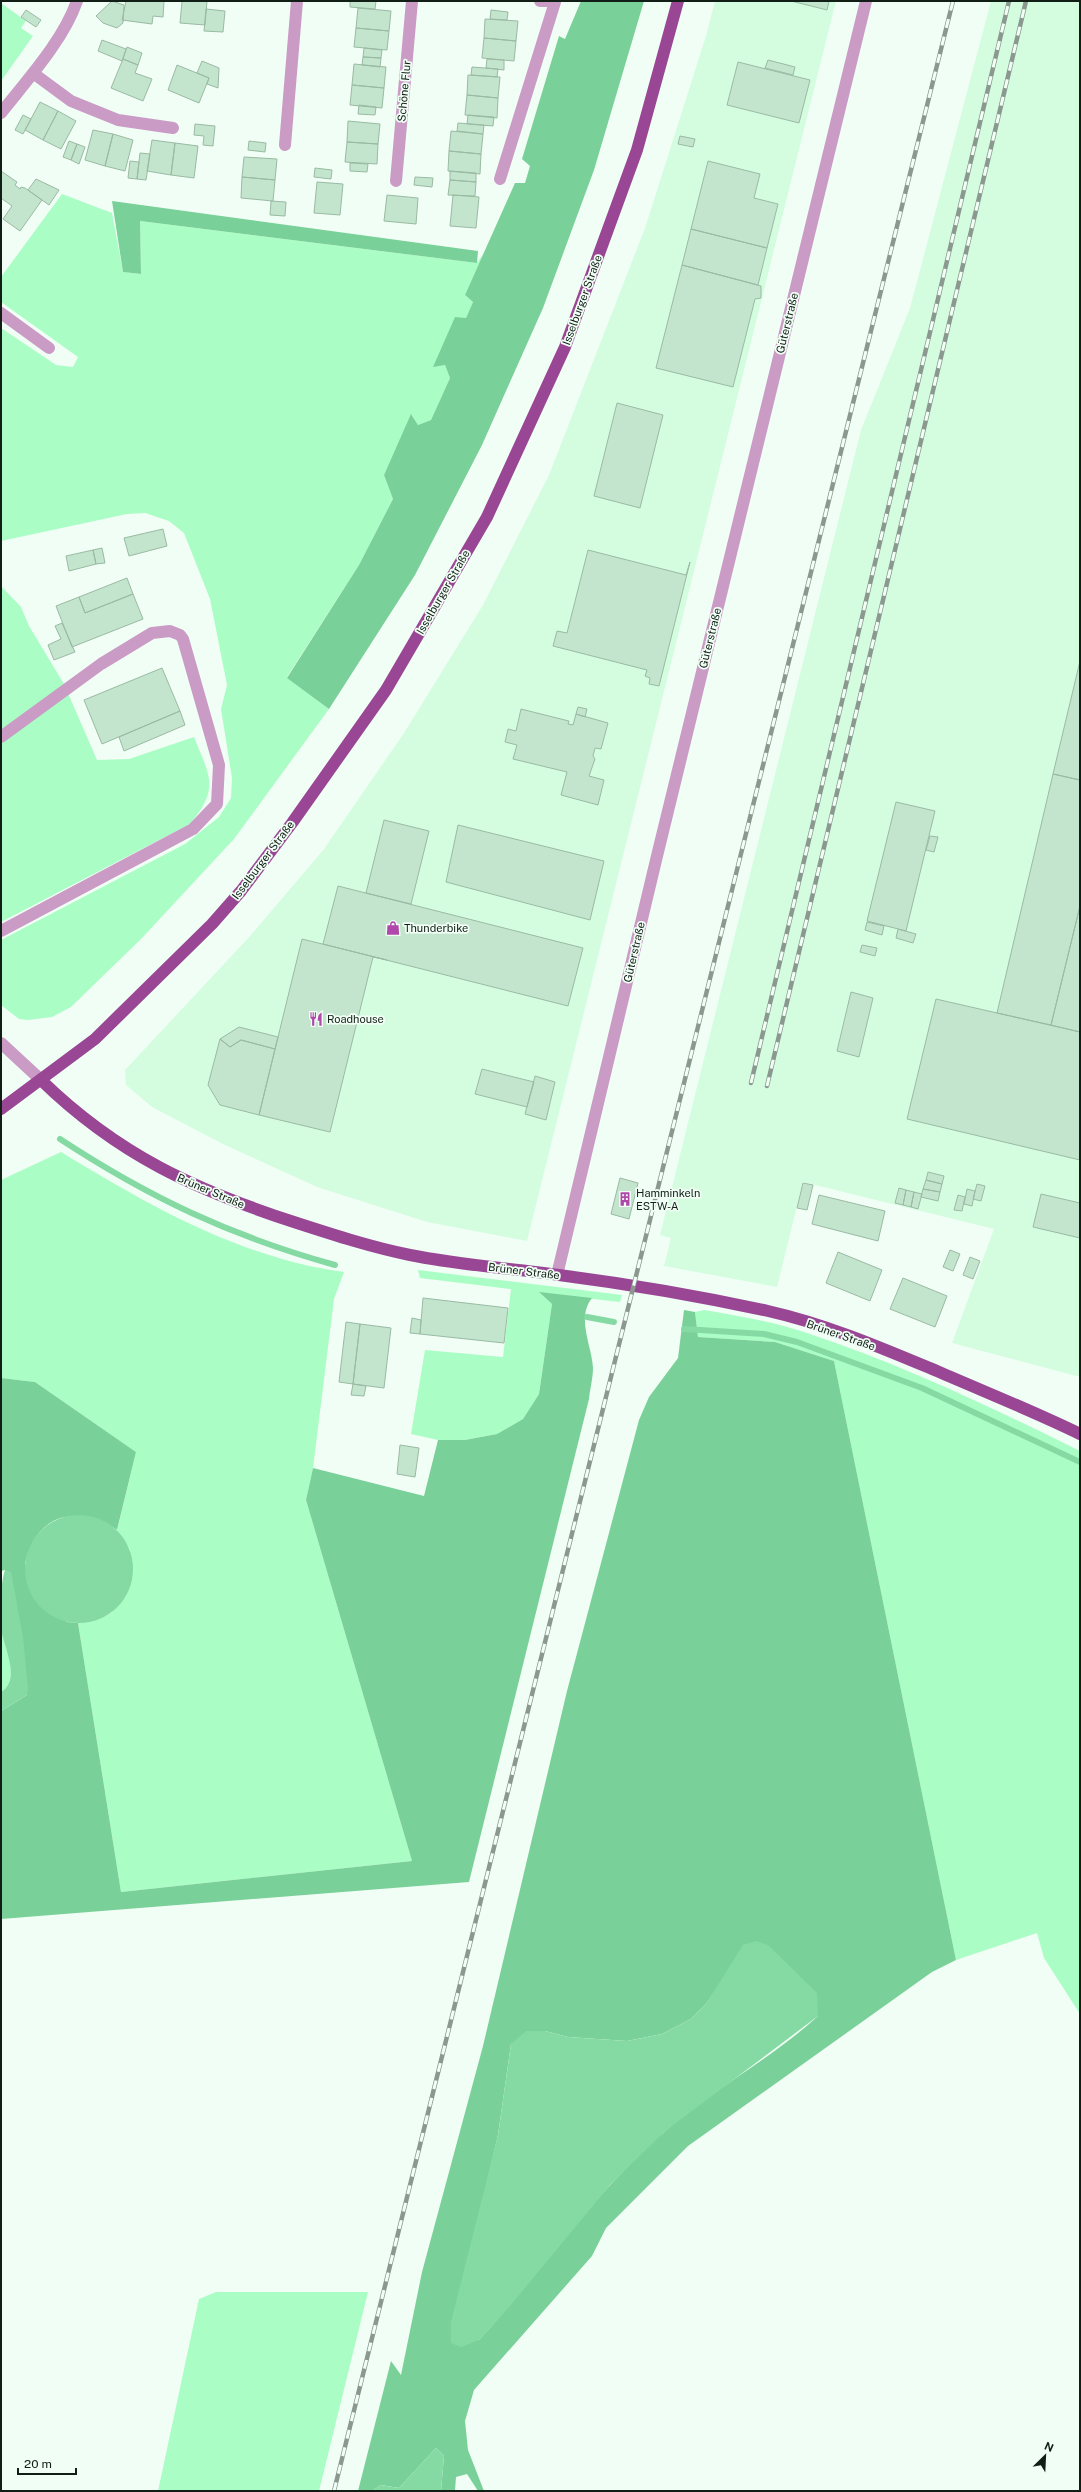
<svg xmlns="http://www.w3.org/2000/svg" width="1081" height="2492" viewBox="0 0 1081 2492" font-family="'Public Sans',sans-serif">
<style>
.built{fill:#d4fde0}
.green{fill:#abfdc6}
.forest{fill:#7ad099;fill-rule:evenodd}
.water{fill:#85daa3}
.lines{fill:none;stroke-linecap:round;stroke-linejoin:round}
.stream{stroke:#85daa3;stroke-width:6}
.building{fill:#c3e5cd;stroke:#9abaa3}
.minor{stroke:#c99bc5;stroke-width:12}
.major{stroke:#994795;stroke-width:12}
.rail-casing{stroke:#8b988f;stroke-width:4.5}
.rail{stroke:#f1fef5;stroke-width:3;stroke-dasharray:9;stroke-linecap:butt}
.labels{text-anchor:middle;stroke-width:3.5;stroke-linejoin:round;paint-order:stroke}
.street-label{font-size:11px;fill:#111e15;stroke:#f1fef5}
.poi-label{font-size:11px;fill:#111e15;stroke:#f1fef5;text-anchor:start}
</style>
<rect width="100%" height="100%" fill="#f1fef5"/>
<path class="built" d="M715,1H836L527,1241L427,1222L317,1187L223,1144L152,1107L126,1085L125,1070L251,935L324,849L404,733L483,605L549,475L645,228L706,36Z
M991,1H1080V1377L952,1343L994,1229L803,1182L777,1287L664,1266L671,1238L660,1235L861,430L910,308Z"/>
<path class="green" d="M1,3L26,21L21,28L33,36L1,81Z
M62,194L112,213L123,272L141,274L140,221L477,263L484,253L465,295L473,302L466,318L434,366L445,365L450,378L431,420L418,425L412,415L384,475L393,499L359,565L287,677L329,709L234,839L141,939L71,1007L52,1017L28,1020L19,1019L1,1005V940L185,844L219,817L231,798L232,778L221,709L227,685L210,599L184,533L169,521L145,513L127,514L1,541V328L56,365L73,367L78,357L1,302V277Z
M1,586L21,607L29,626L64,684L97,760L129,759L194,737C210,777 220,788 190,824L1,922Z
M61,1152C135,1197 209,1240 293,1262C310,1267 327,1269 344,1272L334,1299L313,1468L306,1500L412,1861L121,1892L78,1623L100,1619L111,1613L126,1596L130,1549L117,1531L136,1452L35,1382L1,1378V1180Z
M418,1270L622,1295L620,1302L540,1293L552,1304L539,1394L523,1419L497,1434L465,1440H438L411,1434L425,1350L503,1357L511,1289L420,1278Z
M704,1310C739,1316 776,1322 810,1334C903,1365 993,1408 1080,1451V2014L1044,1958L1037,1933L956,1960L834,1361L775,1342L698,1337L695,1312Z
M1,1628C5,1645 21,1680 1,1692Z
M216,2292H368L319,2491H158L199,2299Z"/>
<path class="forest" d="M581,1H644L594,170L543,308L482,445L415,575L329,709L287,678L359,565L393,499L384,475L411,414L418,425L431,420L450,378L445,365L433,367L455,317L466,318L473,302L465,295L515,183H525L530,166L522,159L559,36L565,39Z
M112,201L478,251L477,263L140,221L141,274L123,272Z
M539,1292L592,1298C576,1318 592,1346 593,1368C593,1378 590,1389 589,1399L469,1882L1,1919V1711L27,1695L5,1570L1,1571V1378L35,1382L136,1452L117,1530C108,1523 101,1522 89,1520C82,1519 72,1515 65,1517C42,1521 29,1544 25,1564L67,1622L78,1623L121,1892L412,1861L306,1500L313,1468L424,1496L438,1440H465L497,1434L523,1419L539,1394L552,1304Z
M684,1310L695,1312L698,1337L775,1342L834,1361L956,1960L932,1972L688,2146L606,2228L592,2256L474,2390L465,2421L468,2450L484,2491H478L467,2474L456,2477L455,2491H441L444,2456L436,2448L399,2488L381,2485L372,2491H358L391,2361L401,2375L422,2272L483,2046L567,1691L639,1420L649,1397L678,1358ZM725,1976L818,2016C771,2059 712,2090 664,2132C594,2193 541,2272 479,2340L486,2186L498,2135L511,2044L545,2031L568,2037L627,2041L662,2034L691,2019L706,2004Z"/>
<path class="water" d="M25 1569a54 54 0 1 1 108 0a54 54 0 1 1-108 0Z
M5,1570L11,1572L23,1637L28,1689L27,1695L1,1711V1692C22,1679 3,1646 1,1628C0,1611 0,1585 5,1570Z
M756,1941L768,1945L817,1993L818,2016L664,2132L610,2185L510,2306L479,2340L461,2347L451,2343V2322L498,2135L511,2044L526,2031H545L568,2037L627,2041L662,2034L691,2019L706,2004L743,1945Z
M436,2448L444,2456L441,2491H372L381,2485L399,2488Z"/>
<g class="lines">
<path class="stream" d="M60,1139C150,1198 231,1236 335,1265
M587,1317L614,1322
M684,1329L764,1334L797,1342L922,1388L1080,1462"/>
</g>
<path class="building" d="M112,1L124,5L123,23L117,28L103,23L96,16Z
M164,1L163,17L153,16L152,24L122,20L126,1Z
M182,1H207L205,25L180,23Z
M350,1H376L375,9L350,7Z
M791,1H829L827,10Z
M358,8L391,11L389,31L356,28Z
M206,9L225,11L223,32L204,31Z
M26,10L41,20L36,27L21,17Z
M491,10L508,12L507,20L490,19Z
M485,19L518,21L516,41L484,38Z
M356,28L389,31L387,50L354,47Z
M484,38L516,41L514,61L482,58Z
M102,40L126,49L122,61L98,51Z
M127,47L142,53L138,65L123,59Z
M364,48L382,50L381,58L363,57Z
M363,57L381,58L380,67L362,65Z
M123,59L138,65L135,73L152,79L143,101L111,88Z
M487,59L504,60V70L486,68Z
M768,60L795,67L793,75L765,68Z
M202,61L219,68L218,88L207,84L209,78L197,73Z
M738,62L810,80L799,123L727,105Z
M354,64L386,67L384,88L352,85Z
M177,65L209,78L199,103L168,90Z
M472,67L498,69L497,77L471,75Z
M468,75L500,77L498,98L467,95Z
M352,85L384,88L382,108L350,105Z
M467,95L498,98L497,118L465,115Z
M40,102L58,111L43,140L25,130Z
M359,105L376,107L375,115L358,114Z
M58,111L76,121L61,149L43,140Z
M23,115L31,119L23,134L15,130Z
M468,115L494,117L493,126L467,124Z
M348,121L380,124L378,144L347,142Z
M458,123L484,125L483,134L457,131Z
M195,124L215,126L213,146L203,145L204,136L194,135Z
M93,130L113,134L105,166L85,160Z
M451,131L483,134L481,154L449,151Z
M113,134L133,140L125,171L105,166Z
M680,136L695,139L693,147L678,144Z
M152,140L175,143L171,175L147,171Z
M69,141L77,144L71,160L63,157Z
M249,141L266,143L265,152L248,150Z
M347,142L378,144L377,164L345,162Z
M175,143L198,146L194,178L171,175Z
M77,144L85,147L79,164L71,160Z
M449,151L481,154L480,174L448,171Z
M140,153L150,154L146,180L137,179Z
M244,157L277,159L275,180L242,177Z
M130,161L139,162L137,179L128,178Z
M708,161L760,174L754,198L778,204L767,248L691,229Z
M350,163L368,164L367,172L350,171Z
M315,168L332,170L331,179L314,177Z
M1,171L17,182L15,185L20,189L21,187L25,188L42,200L20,231L3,219L12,206L1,198Z
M450,171L476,173V182L450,180Z
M242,177L275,180L273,201L241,198Z
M415,177L433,178L432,187L414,185Z
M36,179L59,190L49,205L28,190Z
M450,180L476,182L475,196L448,195Z
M317,182L343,184L340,215L314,213Z
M387,195L418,198L416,224L384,221Z
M453,195L479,197L476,228L450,226Z
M271,201L286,202L285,216L270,215Z
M691,229L767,248L758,285L682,265Z
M682,265L761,286V298L755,299L733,387L656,368Z
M617,403L663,415L640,508L594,496Z
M163,529L167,546L129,556L124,538Z
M102,548L105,563L96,564L93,550Z
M93,550L96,564L69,571L66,556Z
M588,550L686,575L690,562L659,686L649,684L650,678L645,676L647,670L553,646L557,631L567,633Z
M127,578L133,594L85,613L79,597Z
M133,594L143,619L72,647L56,606L79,597L85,613Z
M62,623L75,652L54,660L48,645L61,639L55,626Z
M1080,661V780L1053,774Z
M162,668L180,711L102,744L84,700Z
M578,707L587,709L585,717L576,714Z
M521,709L569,721L568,724L573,725L576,714L608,723L601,749L595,748L593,756L595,759L589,776L604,780L598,805L561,795L567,772L513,759L517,745L505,742L508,729L516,731Z
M180,711L185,725L124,751L119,737Z
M1053,774L1080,780V906L1051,1025L997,1013Z
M896,802L935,811L906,931L867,921Z
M384,820L429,831L411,904L366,893Z
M458,825L604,861L590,920L446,882Z
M930,836L938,837L934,852L926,850Z
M338,886L583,948L568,1006L323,944Z
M1080,906V1032L1051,1025Z
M867,922L884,926L882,935L865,930Z
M898,929L916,934L913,943L896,938Z
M302,939L387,960L373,957L330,1132L259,1115Z
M862,945L877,948L875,956L860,952Z
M851,992L873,998L859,1057L837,1051Z
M936,999L1080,1032V1160L907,1119Z
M239,1027L278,1037L275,1049L241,1040L230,1047L220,1039Z
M220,1039L230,1047L241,1040L275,1049L259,1115L220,1105L208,1085Z
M482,1069L534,1082L527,1107L475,1094Z
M535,1076L555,1082L546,1120L525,1114Z
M928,1172L944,1176L942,1184L926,1180Z
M620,1178L638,1183L629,1219L611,1214Z
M926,1180L942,1184L940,1192L923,1189Z
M803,1183L813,1185L807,1210L797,1208Z
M977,1184L985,1186L981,1201L973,1199Z
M899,1188L906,1190L903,1205L895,1203Z
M923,1189L940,1192L938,1201L921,1197Z
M967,1189L975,1191L972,1206L964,1204Z
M906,1190L914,1192L911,1207L903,1205Z
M914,1192L922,1194L918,1209L911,1207Z
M1041,1194L1080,1203V1238L1033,1227Z
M819,1195L885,1211L878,1241L812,1224Z
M958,1195L965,1197L962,1211L954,1210Z
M950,1250L960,1254L953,1271L943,1267Z
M838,1252L882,1270L870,1301L826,1283Z
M970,1257L980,1261L973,1279L963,1275Z
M903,1278L947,1296L935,1327L890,1309Z
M423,1298L508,1308L504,1343L420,1334Z
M412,1318L421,1320L420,1334L410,1333Z
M346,1322L360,1324L353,1384L339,1382Z
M360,1324L391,1328L384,1388L353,1384Z
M353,1384L366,1386L364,1396L351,1395Z
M400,1445L419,1448L415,1477L397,1474Z"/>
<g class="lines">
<path class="minor" d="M540,1H555
M33,73L71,101L118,120L173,128
M1,113C27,80 63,41 77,1
M285,145L297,1
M500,179L555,2
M396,181L412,1
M1,313L49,348
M1,737L101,664L152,633L170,631L180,635L183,639L219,765L217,804L193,829L1,931
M1,1043L41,1080
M557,1275L657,856L866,1"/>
<path class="major" d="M41,1080C118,1155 195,1190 297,1223C334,1235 371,1247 410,1255C459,1265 509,1268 559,1275C629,1284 699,1296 768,1311C826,1324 882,1348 937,1371C985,1392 1033,1411 1080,1434
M1,1109L95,1039L212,924L241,891L292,823L386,690L487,517L565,347L637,150L678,1"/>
<defs>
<path id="rail" d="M751,1083L1009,1
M767,1086L1026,1
M334,2491L953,1"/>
</defs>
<use href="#rail" class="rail-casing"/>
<use href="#rail" class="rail"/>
</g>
<defs>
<symbol id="shop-bare" viewBox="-9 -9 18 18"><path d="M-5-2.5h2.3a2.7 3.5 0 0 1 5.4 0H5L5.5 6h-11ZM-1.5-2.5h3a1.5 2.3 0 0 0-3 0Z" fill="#b048ab" stroke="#f1fef5" stroke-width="2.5" paint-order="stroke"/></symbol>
<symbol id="restaurant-bare" viewBox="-9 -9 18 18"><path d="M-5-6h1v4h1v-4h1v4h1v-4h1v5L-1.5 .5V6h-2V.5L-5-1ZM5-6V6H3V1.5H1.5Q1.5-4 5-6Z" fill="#b048ab" stroke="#f1fef5" stroke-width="2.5" paint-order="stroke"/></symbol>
<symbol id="building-bare" viewBox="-9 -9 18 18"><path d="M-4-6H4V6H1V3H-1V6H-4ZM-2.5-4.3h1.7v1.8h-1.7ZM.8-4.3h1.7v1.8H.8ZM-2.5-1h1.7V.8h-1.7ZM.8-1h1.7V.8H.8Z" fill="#b048ab" stroke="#f1fef5" stroke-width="2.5" paint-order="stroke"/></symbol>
</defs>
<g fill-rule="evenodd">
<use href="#shop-bare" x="383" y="918" width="20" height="20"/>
<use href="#restaurant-bare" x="306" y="1009" width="20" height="20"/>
<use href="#building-bare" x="615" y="1189" width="20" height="20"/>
</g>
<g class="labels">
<g class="street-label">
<text transform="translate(404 91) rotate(-85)" y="4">Schöne Flur</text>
<text transform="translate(582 300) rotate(-70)" y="4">Isselburger Straße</text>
<text transform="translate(787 323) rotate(-76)" y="4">Güterstraße</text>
<text transform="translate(443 592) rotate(-60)" y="4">Isselburger Straße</text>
<text transform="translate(710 638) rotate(-76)" y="4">Güterstraße</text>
<text transform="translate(263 860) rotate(-53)" y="4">Isselburger Straße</text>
<text transform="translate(634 952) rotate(-77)" y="4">Güterstraße</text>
<text transform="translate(211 1191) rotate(23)" y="4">Brüner Straße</text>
<text transform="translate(524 1271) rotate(7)" y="4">Brüner Straße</text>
<text transform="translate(841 1335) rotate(19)" y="4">Brüner Straße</text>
</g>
<g class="poi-label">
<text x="404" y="932">Thunderbike</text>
<text x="327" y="1023">Roadhouse</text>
<text x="636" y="1197">Hamminkeln<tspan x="636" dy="13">ESTW-A</tspan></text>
</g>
</g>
<rect width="1081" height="2492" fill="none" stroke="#111e15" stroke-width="4"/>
<g transform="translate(1045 2456) rotate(24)" stroke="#f1fef5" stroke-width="3" paint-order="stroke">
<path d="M0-3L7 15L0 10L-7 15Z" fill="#111e15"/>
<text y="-6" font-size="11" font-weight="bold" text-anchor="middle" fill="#111e15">N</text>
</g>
<path d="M18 2468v6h58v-6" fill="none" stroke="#111e15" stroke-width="2"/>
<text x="24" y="2468" font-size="12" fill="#111e15" stroke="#f1fef5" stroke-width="3" paint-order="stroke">20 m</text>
</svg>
